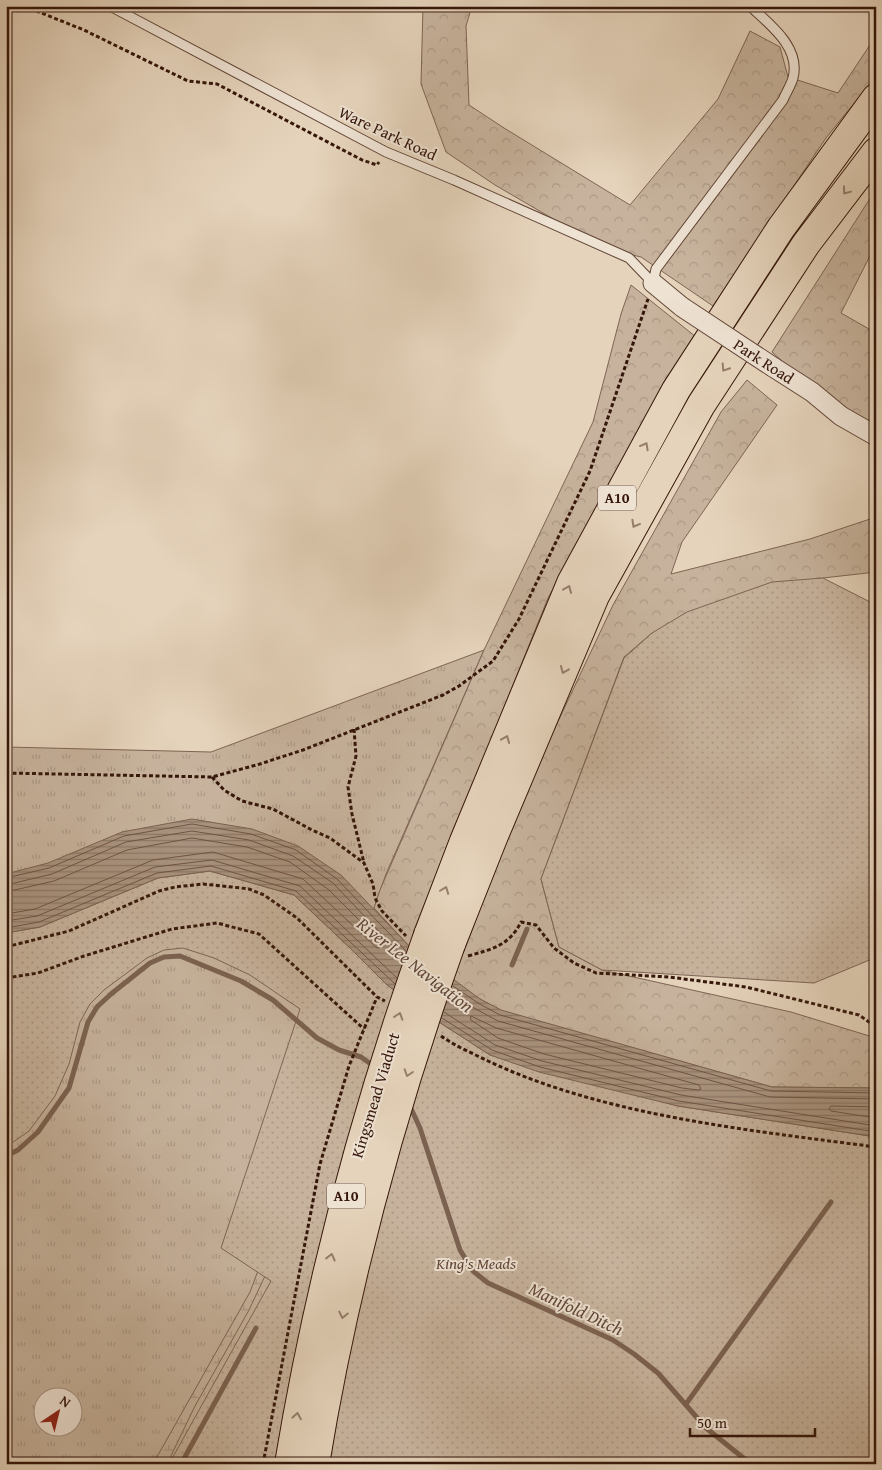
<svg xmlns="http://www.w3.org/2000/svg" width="882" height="1470" viewBox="0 0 882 1470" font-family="'Gentium Book Plus',serif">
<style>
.grass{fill:url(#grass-tufts);stroke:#7e6454;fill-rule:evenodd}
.forest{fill:url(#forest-crowns);stroke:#7e6454}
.wetland{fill:url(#wetland-marsh);stroke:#7e6454}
.park{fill:url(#park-dots);stroke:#7e6454}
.water{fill:url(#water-rules);stroke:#7b6150}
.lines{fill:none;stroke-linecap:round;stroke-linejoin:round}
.shore{stroke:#6f5444;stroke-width:1}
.stream{stroke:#7b6150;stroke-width:5}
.service-casing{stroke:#614536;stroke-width:11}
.minor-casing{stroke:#614536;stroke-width:21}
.trunk-casing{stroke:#35160a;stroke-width:30}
.path{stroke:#35160a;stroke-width:3;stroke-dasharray:4 2.5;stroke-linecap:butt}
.service{stroke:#eee2d3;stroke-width:9}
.minor{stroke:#eee2d3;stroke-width:19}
.trunk{stroke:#e5d3bb;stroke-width:28}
.minor-bridge-casing{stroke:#614536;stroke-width:21;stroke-linecap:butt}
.trunk-bridge-casing{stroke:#35160a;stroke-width:30;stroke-linecap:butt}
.minor-bridge{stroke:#eee2d3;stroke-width:19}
.trunk-bridge{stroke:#e5d3bb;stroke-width:28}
.oneway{stroke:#967e6b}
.labels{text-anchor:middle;stroke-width:4;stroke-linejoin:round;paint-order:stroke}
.shield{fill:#eee2d3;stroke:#6c5346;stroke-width:1}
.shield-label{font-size:15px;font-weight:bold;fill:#35160a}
.street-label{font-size:16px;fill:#35160a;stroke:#eee2d3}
.park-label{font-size:16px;font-style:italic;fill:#614536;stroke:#eee2d3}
.water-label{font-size:18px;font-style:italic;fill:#634839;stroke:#eee2d3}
</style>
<defs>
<pattern id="grass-tufts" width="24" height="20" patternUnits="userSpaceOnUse" patternTransform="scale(1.25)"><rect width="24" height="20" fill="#c7b39d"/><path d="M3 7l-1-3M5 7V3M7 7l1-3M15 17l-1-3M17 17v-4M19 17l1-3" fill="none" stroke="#ac9986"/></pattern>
<pattern id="forest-crowns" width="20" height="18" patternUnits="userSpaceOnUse" patternTransform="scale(1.25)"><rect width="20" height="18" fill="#c7b39d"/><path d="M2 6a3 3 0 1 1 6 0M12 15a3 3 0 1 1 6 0" fill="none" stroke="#ac9986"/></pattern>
<pattern id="wetland-marsh" width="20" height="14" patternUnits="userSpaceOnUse" patternTransform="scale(1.25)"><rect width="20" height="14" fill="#c7b39d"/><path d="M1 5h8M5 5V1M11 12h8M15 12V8" fill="none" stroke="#ac9986"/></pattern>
<pattern id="park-dots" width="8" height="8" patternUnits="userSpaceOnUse" patternTransform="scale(1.25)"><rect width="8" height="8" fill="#c7b39d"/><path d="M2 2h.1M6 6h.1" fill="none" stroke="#ac9986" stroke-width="1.8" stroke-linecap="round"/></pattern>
<pattern id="water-rules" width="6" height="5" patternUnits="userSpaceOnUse" patternTransform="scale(1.25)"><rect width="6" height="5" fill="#a9937f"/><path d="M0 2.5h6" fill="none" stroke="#8a7766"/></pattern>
</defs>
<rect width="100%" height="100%" fill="#e5d3bb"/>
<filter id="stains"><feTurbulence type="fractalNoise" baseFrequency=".004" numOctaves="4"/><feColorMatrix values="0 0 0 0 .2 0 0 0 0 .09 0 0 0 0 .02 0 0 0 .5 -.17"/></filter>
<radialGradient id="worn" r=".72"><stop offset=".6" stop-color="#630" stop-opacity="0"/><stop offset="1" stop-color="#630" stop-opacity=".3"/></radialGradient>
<path class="grass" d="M484,650L386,874L374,908L399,937L422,1011L490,1055L678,1106L876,1137V1464H6V747L211,752ZM42,1398H72V1428H42Z"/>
<path class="forest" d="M423,6H472L466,26L469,105L504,128L630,205L718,99L750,31L780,47L788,77L838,93L876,36V76L826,138L713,306L641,257L603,248L495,185L446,152L421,84Z
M876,189V244L841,313L876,333C876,349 879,416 871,425L823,398L772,352Z
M631,285L696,337L548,598L414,930L410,947L374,908L380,890L484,650L593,422L621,314Z
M747,380L777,405L682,542L671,574L810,539L876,517V572L823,578L652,633L624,657L541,879L559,947L602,970L791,1012L876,1038V1088L772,1087L502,1011L480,999L451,979L465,949L519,804L613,605L721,412Z"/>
<path class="wetland" d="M273,1259L249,1310L195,1406L167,1464H153L250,1292L262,1260Z"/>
<path class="park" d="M823,578L876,605V953L872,959L814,983L602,970L559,947L541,879L624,658L652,633L687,612L772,582Z
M210,871L294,895L349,947L386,984L422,1011L490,1055L678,1106L876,1137V1464H169L271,1281L221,1248L300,1009L250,975L214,958L183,948L164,950L147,958L104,990L90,1004L80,1022L69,1064L55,1096L29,1131L6,1147V933L40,927L158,878Z"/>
<path class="water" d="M192,819L252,829L298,846L341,875L410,947L480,999L501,1010L772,1087L876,1088V1137L678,1106L539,1072L490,1055L422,1011L386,984L349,947L294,895L210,871L158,878L40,927L6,933V874L48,863L122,832Z"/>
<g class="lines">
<path class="shore" d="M6,878L49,868L124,836L192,824L251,834L296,850L337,879L406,951
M6,885L52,874L126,842L192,831L249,840L293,856L333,883L404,958
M6,892L54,881L127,850L192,838L247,847L290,862L329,890L360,921L381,946L379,948H377L303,879L213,852L153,860L35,909L6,914
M6,921L37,916L155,867L212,860L300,886L397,978
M6,928L39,922L157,873L211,866L296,891L395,984
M453,986L478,1003L500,1015L771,1091L876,1093
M450,992L474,1008L498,1021L770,1097L876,1099
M444,1012L495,1045L542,1061L681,1095L876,1126
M471,1016L496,1028L699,1085L701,1089L698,1090L682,1088L544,1054L498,1038L471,1020Z
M442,1018L492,1050L540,1067L679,1101L876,1132
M876,1107L831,1106L829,1109L831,1111L876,1118"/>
<path class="stream" d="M512,965L527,929
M408,1102L420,1128L460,1250L473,1271L488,1283L613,1340L634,1354L658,1373L706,1428L751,1464
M6,1156L18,1150L38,1132L69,1088L88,1022L97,1007L111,994L150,963L164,957L180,956L241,981L273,1000L317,1038L339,1050L361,1057L375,1067
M686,1404L831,1202
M181,1464L256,1328"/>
<defs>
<path id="service" d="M110,6L386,152L454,180L629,258L653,283
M653,283L656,269L662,261L783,100C786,93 791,85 793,78C801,47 769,24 750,6"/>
<path id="minor" d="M653,283L682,307
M773,367L812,392L841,416L876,436"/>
<path id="trunk" d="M428,935L464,841L571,583L676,390L781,228L876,98
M451,944L493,838L595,596L701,405L806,244L876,152"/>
</defs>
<use href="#service" class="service-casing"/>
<use href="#minor" class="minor-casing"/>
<use href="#trunk" class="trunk-casing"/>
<path class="path" d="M24,6L84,30L188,81L217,84L362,160L377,165L379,162
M354,729L356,756L348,787L352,814L364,863
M6,773L212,777L260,764L303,750L443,695L459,686L493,661L519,619L590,471L648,299
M212,777L224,790L242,801L273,809L312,830L330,838L364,863L373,884L375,898L382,911L406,936
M6,947L69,931L159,891L175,887L203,884L232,887L249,889L264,895L297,918L377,997L385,1001
M468,956C492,949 509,946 521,922L536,925L554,948L574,963L596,973L669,977L746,987L859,1015L876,1027
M6,978L38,973L84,956L172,929L217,923L259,934L364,1029
M441,1036C455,1046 472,1053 488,1061C605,1116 748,1130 876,1147
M263,1464L320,1164L349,1066L377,997"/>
<use href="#service" class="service"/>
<use href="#minor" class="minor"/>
<use href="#trunk" class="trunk"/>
<defs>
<path id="minor-bridge" d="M682,307L773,367"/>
<path id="trunk-bridge" d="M289,1464C319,1283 366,1107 428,935
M315,1464C344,1286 391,1113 451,944"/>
</defs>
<use href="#minor-bridge" class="minor-bridge-casing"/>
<use href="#trunk-bridge" class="trunk-bridge-casing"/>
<use href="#minor-bridge" class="minor-bridge"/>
<use href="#trunk-bridge" class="trunk-bridge"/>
</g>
<defs><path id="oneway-chevron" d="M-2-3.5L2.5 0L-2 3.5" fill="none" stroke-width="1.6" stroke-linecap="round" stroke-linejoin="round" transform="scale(1.25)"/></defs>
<g class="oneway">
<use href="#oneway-chevron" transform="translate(846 191) rotate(127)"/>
<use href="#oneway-chevron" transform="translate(725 368) rotate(123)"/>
<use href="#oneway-chevron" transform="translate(645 446) rotate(-61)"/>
<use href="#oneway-chevron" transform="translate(635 524) rotate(119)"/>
<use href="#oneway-chevron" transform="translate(568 589) rotate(-67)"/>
<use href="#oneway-chevron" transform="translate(564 670) rotate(113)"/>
<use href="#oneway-chevron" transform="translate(506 739) rotate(-68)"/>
<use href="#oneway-chevron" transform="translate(445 890) rotate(-69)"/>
<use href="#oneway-chevron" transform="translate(399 1016) rotate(-72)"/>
<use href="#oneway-chevron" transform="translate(408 1073) rotate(108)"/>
<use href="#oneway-chevron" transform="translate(331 1257) rotate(-76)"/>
<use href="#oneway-chevron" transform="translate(343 1315) rotate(102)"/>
<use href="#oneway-chevron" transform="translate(297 1416) rotate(-80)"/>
</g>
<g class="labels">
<g class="shield">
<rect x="598" y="485.5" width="38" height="25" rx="4"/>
<rect x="327" y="1183.5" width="38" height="25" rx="4"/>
</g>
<g class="shield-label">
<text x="617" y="503">A10</text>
<text x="346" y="1201">A10</text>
</g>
<g class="street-label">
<text transform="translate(388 133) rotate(25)" y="6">Ware Park Road</text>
<text transform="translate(764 361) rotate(33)" y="6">Park Road</text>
<text transform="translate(375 1095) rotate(-73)" y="6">Kingsmead Viaduct</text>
</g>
<g class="park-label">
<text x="476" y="1269">King's Meads</text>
</g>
<g class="water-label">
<text transform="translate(415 965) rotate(38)" y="6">River Lee Navigation</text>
<text transform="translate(576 1309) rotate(25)" y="6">Manifold Ditch</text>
</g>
</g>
<rect width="882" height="1470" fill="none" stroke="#e5d3bb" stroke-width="25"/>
<rect x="8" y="8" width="867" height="1455" fill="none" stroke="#35160a" stroke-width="2.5"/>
<rect x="12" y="12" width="857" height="1445" fill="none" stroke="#35160a"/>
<g transform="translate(58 1412) rotate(35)"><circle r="24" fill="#eee2d3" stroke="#a49083"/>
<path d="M0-4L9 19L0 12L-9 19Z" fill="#8f2418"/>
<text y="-8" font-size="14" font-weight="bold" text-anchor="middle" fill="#35160a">N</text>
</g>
<path d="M690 1428v8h125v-8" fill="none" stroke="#35160a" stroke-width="2.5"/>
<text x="697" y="1428" font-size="15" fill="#35160a" stroke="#eee2d3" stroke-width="4" paint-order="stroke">50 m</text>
<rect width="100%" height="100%" filter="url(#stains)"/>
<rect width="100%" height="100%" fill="url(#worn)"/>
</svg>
